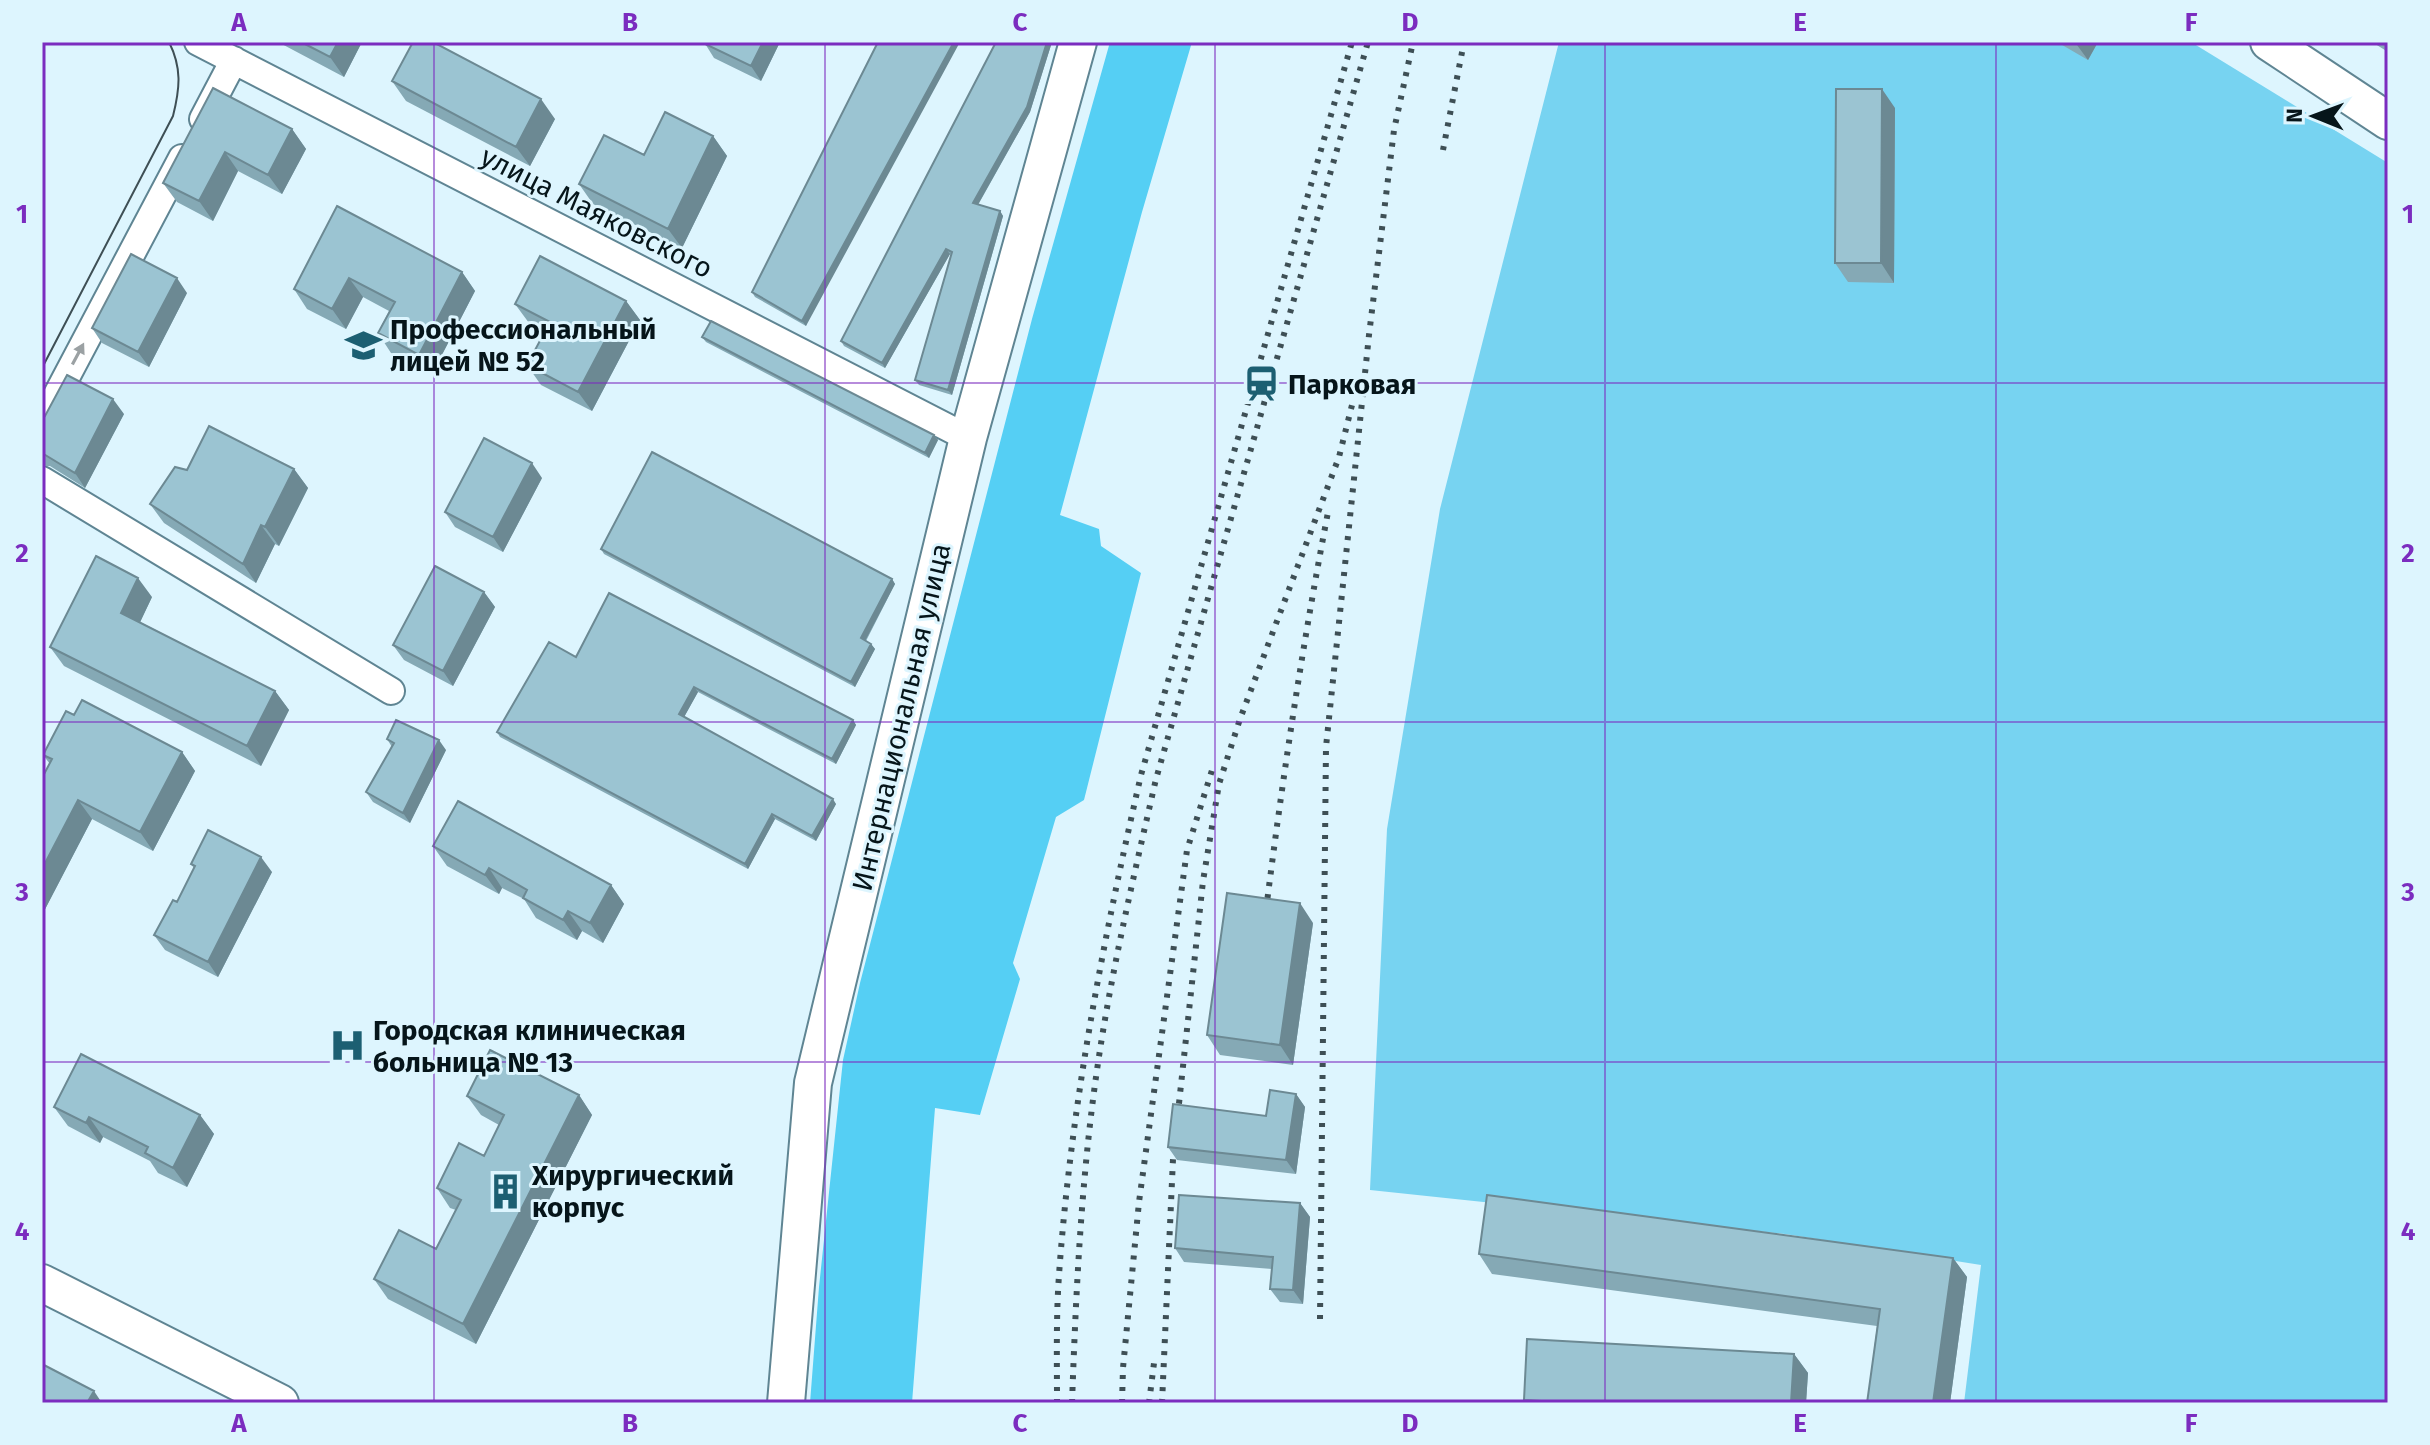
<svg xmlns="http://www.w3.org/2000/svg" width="2430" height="1445" viewBox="0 0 2430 1445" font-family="'Fira Sans',sans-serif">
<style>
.green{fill:#77d3f1}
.forest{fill:#55cff4}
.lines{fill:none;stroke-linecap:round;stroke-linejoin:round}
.street-casing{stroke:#5f8593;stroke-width:30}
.secondary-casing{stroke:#5f8593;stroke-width:40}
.street{stroke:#fff;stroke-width:26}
.secondary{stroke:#fff;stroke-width:36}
.tram{stroke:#3e4f55;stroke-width:2}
.rail{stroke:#3e4f55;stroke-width:6;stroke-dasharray:4 8;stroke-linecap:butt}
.wall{fill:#85a9b5}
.shaded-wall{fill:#6c8993}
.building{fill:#9bc4d2;stroke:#6c8993;stroke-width:2}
.oneway{fill:#9ba1a3}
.grid{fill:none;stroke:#7b2cbf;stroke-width:2;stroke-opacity:0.55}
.labels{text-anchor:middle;stroke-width:6;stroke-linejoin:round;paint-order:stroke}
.street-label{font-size:28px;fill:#06151a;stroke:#ddf5fe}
.poi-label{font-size:28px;font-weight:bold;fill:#06151a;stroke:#ddf5fe;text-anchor:start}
.neatline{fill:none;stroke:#7b2cbf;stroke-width:3}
.grid-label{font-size:26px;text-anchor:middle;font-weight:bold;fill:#7b2cbf}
</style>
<rect width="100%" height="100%" fill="#ddf5fe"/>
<path class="green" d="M1559,42H2191L2388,163V1403H1964L1981,1265L1785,1234L1370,1190L1387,829L1440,509Z"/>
<path class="forest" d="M1110,42H1192L1142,212L1060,515L1099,529L1101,546L1141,573L1084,800L1056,817L1013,963L1020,979L980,1115L935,1108L912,1403H810L819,1287L843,1060L860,983L1032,319Z"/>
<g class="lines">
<defs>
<path id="street" d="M198,42L968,438
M203,119L234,60
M42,423L182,158
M42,480L391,691"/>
<path id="secondary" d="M2269,42L2388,121
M42,1283L280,1403
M786,1403L813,1083L968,438L1078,42"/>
</defs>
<use href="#street" class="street-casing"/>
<use href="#secondary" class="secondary-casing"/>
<use href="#street" class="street"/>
<use href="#secondary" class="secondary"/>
<path class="tram" d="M42,368L173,116C180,88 182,68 169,42"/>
<path class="rail" d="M1443,150L1464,42
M1266,910C1283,775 1303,641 1329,507
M1320,1319L1326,747L1369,335L1394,130L1413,42
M1057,1403C1057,1360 1056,1317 1059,1275C1071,1106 1103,940 1141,775L1352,42
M1072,1403C1076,1292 1081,1181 1097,1070C1111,972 1134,875 1156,779L1368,42
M1122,1403L1123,1368L1139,1202L1187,850L1213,767
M1149,1403L1154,1363
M1162,1403L1173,1159L1203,881L1219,784L1240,719L1339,457L1353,401"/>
</g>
<path class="wall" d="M278,42H362L344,77Z
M704,42H780L761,81L714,58Z
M878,42L806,326L755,297L752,292Z
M996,42H1052L1030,112L978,205L1000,211L1003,216L952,395L919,385L915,380L951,255L950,254L885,368L844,346L841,341Z
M2057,42H2098L2088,60Z
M2372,42H2388V52Z
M392,81L555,119L530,166L406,101Z
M213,88L292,129L306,149L282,194L238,171L213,221L177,202L163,183Z
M1895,108L1894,283L1848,282L1835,263Z
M713,136L727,156L682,248L593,204L579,184L644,155Z
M337,206L462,272L475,291L432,374L391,353L378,333L389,311L363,297L346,329L307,309L294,289Z
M187,293L149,367L102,343L92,328Z
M626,301L640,320L592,411L541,385L527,365L545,332L529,323L515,304Z
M702,337L934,435L938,440L929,458L706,342Z
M124,414L85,488L50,466H42V420Z
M294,469L308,488L279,546L275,544L256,583L164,523L150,504L187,470Z
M542,478L503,552L455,527L445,512Z
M601,549L892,579L895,584L866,641L871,644L875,649L855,687L604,554Z
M484,592L495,607L453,686L404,660L393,645Z
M152,597L140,622L275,691L289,710L261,766L64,666L50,647Z
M576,657L853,720L856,725L836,764L698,692L684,717L836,804L816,841L775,819L748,869L500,737L497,732Z
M74,715L182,752L195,771L153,851L92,819L42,915V778L50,764L43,755Z
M387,739L446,750L410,823L373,802L366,792L392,747Z
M433,846L611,885L624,904L603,943L582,931L577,940L536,918L524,899L502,888L499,894L447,866Z
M191,864L272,872L218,977L165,950L154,935L177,902L194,868Z
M1313,923L1293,1065L1220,1055L1207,1035Z
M1296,1094L1305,1107L1296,1174L1177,1160L1168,1147L1266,1116Z
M579,1095L592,1115L476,1344L388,1299L374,1279L436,1249L456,1210L450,1208L437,1188L484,1156L499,1125L481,1115L467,1096Z
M54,1107L200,1115L214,1134L187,1187L158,1173L150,1161L103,1137L100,1143L68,1126Z
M1300,1203L1310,1217L1303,1304L1280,1302L1270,1289L1272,1269L1184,1262L1175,1248Z
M1479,1254L1953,1258L1967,1277L1950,1403H1867L1877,1326L1492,1274Z
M1794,1354L1808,1373L1806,1403H1526L1524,1400Z"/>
<path class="shaded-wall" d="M338,42H362L344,77L330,57Z
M763,42H780L761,81L751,66Z
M954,42H960L806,326L802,321Z
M1047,42H1052L1030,112L976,208L973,203Z
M2079,42H2098L2088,60L2077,45Z
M42,71L45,82L42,88Z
M1882,89L1895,108L1894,283L1881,263Z
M541,99L555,119L530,166L516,147Z
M292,129L306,149L282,194L268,175Z
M713,136L727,156L682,248L668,229Z
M225,152L238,171L213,221L199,201Z
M1000,211L1003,216L952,395L948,390Z
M946,249L950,254L885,368L882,363Z
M462,272L475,291L432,374L419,355Z
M177,278L187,293L149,367L138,352Z
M349,278L363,297L346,329L332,309Z
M626,301L640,320L592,411L578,392Z
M113,399L124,414L85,488L75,473Z
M934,435L938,440L929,458L925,453Z
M532,463L542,478L503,552L493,537Z
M294,469L308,488L279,546L265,527Z
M261,525L275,544L256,583L243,564Z
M138,578L152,597L135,633L121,613Z
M892,579L895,584L864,643L861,638Z
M484,592L495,607L453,686L443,671Z
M871,644L875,649L855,687L851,682Z
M694,687L698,692L683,719L679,714Z
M275,691L289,710L261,766L247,746Z
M853,720L856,725L836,764L832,759Z
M439,740L446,750L410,823L403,813Z
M182,752L195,771L153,851L140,832Z
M833,799L836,804L816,841L812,836Z
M78,800L92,819L42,915V869Z
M772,814L775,819L748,869L745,864Z
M261,857L272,872L218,977L208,962Z
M489,868L502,888L499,894L485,875Z
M611,885L624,904L603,943L590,923Z
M1300,903L1313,923L1293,1065L1280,1045Z
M568,911L582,931L577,940L563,920Z
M1296,1094L1305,1107L1296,1174L1286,1160Z
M579,1095L592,1115L476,1344L463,1324Z
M200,1115L214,1134L187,1187L173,1168Z
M89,1117L103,1137L100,1143L86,1123Z
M1300,1203L1310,1217L1303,1304L1293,1290Z
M1953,1258L1967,1277L1950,1403H1933Z
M1794,1354L1808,1373L1806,1403H1791Z
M94,1391L102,1403H87Z"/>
<path class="building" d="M301,42H338L330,57Z
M413,42H433L541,99L516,147L392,81Z
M704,42H763L751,66L703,43Z
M878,42H954L802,321L752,292Z
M996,42H1047L1027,107L973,203L1000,211L948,390L915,380L952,252L946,249L882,363L841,341Z
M213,88L292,129L268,175L225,152L199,201L163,183Z
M1836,89H1882L1881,263H1835Z
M665,112L713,136L668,229L579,184L604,135L644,155Z
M337,206L462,272L419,355L378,333L395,302L349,278L332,309L294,289Z
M131,254L177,278L138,352L92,328Z
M540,256L626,301L578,392L527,365L550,322L515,304Z
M711,321L934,435L925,453L702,337Z
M67,375L113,399L75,473L42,453V420L45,416Z
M209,426L294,469L265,527L261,525L243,564L150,504L175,467L187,470Z
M484,438L532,463L493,537L445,512Z
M652,452L892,579L861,638L871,644L851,682L601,549Z
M96,556L138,578L121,613L275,691L247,746L50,647Z
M435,566L484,592L443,671L393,645Z
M609,593L853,720L832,759L694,687L679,714L833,799L812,836L772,814L745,864L497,732L549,642L576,657Z
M82,700L182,752L140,832L78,800L42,869V778L52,759L43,755L66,711L74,715Z
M396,720L439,740L403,813L366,792L394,743L387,739Z
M458,801L611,885L590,923L568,911L563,920L523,898L527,890L489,868L485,875L433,846Z
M208,830L261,857L208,962L154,935L173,900L177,902L195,866L191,864Z
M1227,893L1300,903L1280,1045L1207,1035Z
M490,1050L579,1095L463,1324L374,1279L399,1230L436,1249L461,1200L437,1188L459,1143L484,1156L504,1115L467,1096Z
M81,1054L200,1115L173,1168L145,1153L148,1147L89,1117L86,1123L54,1107Z
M1270,1090L1296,1094L1286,1160L1168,1147L1173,1104L1266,1116Z
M1179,1195L1300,1203L1293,1290L1270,1289L1273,1257L1175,1248Z
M1487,1195L1953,1258L1933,1403H1867L1880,1309L1479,1254Z
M1527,1339L1794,1354L1791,1403H1576L1524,1400Z
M42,1364L94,1391L87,1403H42Z"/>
<defs><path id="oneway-solid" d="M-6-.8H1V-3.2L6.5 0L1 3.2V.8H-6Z" transform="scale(2)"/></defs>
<use class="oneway" href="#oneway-solid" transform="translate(78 354) rotate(-62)"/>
<path class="grid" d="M434,42V1403M825,42V1403M1215,42V1403M1605,42V1403M1996,42V1403M42,383H2388M42,722H2388M42,1062H2388"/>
<defs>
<symbol id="university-bare" viewBox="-9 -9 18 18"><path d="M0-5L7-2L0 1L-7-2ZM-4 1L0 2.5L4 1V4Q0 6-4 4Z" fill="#1c5f72" stroke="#ddf5fe" stroke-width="2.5" paint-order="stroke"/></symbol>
<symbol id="station-bare" viewBox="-9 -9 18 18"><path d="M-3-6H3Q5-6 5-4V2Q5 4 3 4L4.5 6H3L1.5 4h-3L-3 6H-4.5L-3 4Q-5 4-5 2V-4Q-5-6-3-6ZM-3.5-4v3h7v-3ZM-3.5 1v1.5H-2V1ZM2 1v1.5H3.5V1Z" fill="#1c5f72" stroke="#ddf5fe" stroke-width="2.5" paint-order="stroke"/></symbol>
<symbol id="hospital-bare" viewBox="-9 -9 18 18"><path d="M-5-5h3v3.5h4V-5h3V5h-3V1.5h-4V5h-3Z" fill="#1c5f72" stroke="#ddf5fe" stroke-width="2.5" paint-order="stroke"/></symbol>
<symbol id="building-bare" viewBox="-9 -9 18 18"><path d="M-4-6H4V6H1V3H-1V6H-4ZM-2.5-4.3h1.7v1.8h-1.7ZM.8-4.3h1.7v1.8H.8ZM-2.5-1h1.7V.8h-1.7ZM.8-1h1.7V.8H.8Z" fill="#1c5f72" stroke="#ddf5fe" stroke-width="2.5" paint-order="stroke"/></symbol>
</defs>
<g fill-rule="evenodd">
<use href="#university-bare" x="338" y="320" width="51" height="51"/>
<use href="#station-bare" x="1236" y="358" width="51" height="51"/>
<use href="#hospital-bare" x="322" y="1020" width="51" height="51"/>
<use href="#building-bare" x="480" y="1166" width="51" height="51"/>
</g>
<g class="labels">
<g class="street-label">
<text transform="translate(597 212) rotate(27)" y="10">улица Маяковского</text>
<text transform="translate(901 717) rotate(-77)" y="10">Интернациональная улица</text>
</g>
<g class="poi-label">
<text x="390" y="339">Профессиональный<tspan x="390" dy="32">лицей № 52</tspan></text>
<text x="1288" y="394">Парковая</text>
<text x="373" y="1040">Городская клиническая<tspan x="373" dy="32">больница № 13</tspan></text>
<text x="532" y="1185">Хирургический<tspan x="532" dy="32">корпус</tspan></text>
</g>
</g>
<rect width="2430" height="1445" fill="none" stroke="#ddf5fe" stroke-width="88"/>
<g transform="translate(2314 116) rotate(271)" stroke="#ddf5fe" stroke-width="6" paint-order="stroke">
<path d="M0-6L14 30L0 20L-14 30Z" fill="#06151a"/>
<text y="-12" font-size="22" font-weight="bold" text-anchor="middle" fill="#06151a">N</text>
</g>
<rect x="44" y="44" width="2342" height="1357" class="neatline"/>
<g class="grid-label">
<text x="239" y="31">A</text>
<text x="630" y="31">B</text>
<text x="1020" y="31">C</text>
<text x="1410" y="31">D</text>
<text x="1800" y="31">E</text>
<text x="2191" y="31">F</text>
<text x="22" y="223">1</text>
<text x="2408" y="223">1</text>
<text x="22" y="562">2</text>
<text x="2408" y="562">2</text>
<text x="22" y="901">3</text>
<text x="2408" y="901">3</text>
<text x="22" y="1240">4</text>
<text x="2408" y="1240">4</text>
<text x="239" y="1432">A</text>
<text x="630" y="1432">B</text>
<text x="1020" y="1432">C</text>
<text x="1410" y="1432">D</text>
<text x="1800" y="1432">E</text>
<text x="2191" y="1432">F</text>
</g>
</svg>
